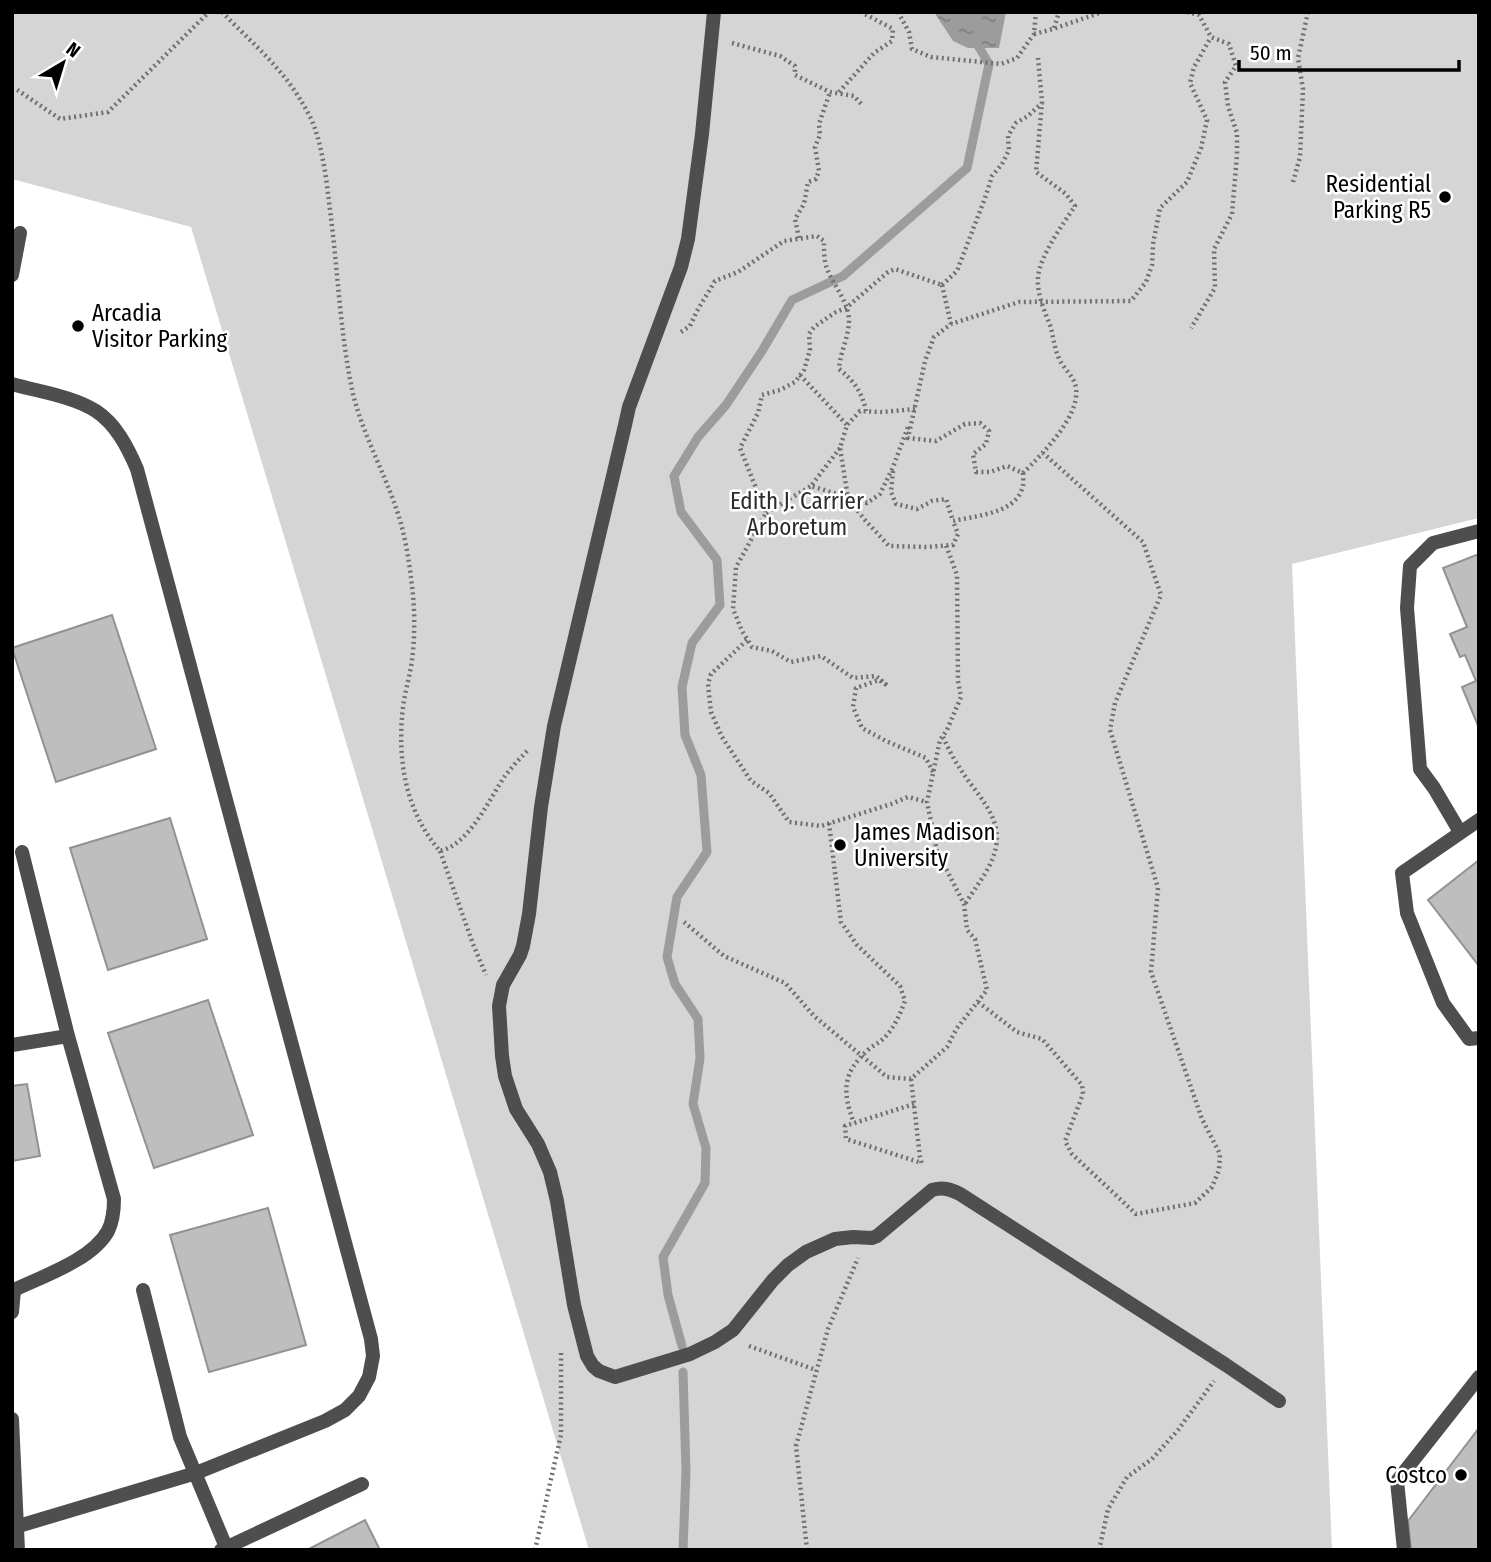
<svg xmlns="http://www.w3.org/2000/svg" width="1491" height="1562" viewBox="0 0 1491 1562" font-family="'Fira Sans Condensed',sans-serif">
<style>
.garden{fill:#d5d5d5}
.water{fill:url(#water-ripples)}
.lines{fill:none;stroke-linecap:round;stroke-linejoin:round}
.stream{stroke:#9c9c9c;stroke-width:9}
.building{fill:#bebebe;stroke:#929292;stroke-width:2}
.path{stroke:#707070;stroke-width:4.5;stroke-dasharray:2 3.5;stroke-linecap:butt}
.lane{stroke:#4e4e4e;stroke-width:14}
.street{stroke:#4e4e4e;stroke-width:14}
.poi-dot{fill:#000;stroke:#fff;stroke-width:2.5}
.labels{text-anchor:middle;stroke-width:5;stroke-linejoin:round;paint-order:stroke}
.poi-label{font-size:23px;fill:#000;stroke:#fff;text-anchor:end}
.park-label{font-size:23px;fill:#2c2c2c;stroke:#fff}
</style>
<defs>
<pattern id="water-ripples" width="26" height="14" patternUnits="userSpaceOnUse" patternTransform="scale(1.75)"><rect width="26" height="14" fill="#9c9c9c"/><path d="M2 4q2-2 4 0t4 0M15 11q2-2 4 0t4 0" fill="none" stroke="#7d7d7d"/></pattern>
</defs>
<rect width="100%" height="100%" fill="#fff"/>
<path class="garden" d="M12,12H1479V518L1292,564L1332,1550H589L191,227L12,179Z"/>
<path class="water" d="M934,12H1006L999,48H968L953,41Z"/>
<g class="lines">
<path class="stream" d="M682,1346L668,1295L663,1257L705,1183L706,1148L693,1104L700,1058L698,1019L675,984L667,957L677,897L707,852L701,775L685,735L682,687L692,643L720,605L717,560L681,512L674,476L698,437L726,405L762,351L792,300L843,276L967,168L989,64L974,39
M683,1372L686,1471L683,1550"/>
</g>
<path class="building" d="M1479,554V728L1462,687L1476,681L1465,655L1460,657L1450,634L1467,627L1443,568Z
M112,615L156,749L56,782L12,648Z
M170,818L207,939L108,970L70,848Z
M1479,860V966L1428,900Z
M208,1000L253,1135L154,1168L108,1033Z
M27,1084L40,1156L12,1161V1086Z
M268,1208L306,1345L209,1372L170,1235Z
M1479,1428V1550H1411L1408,1521Z
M365,1520L380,1550H307Z"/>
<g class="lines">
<path class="path" d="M222,12C248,39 280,66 300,99C306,109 313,121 316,132C324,157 327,185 330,210C338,271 340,334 353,394C363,434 383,470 396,508C405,533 409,560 412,586C415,610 415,636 412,660C410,676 405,691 403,707C397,759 405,811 440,851C470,844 489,799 505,776C512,767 520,758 528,750
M898,12L909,32L912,49L931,57L1001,64L1017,58L1034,34L1036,12
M1187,12L1199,15L1211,37L1229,44L1236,66L1225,82L1228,106L1237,133V155L1232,214L1214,249L1215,288L1191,328
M1054,28L1059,12
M1034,34L1053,29L1102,12
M732,43L780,56L795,66V75L830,92L854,96L863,106
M12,89H16L60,119L108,112L209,12
M839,92L874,53L892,41L893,29L861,12
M1293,182L1300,157L1303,89L1298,58L1308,12
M799,238L795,219L804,204L808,182L816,179L819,171L815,147L820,135L819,124L830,92
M942,285L957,271L985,198L992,176L1002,164L1009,150L1008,136L1016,123L1028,116L1042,103
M942,285L951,324
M681,332L690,326L697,311L715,281L738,272L784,241L817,236L824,241C824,250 824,261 827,269C834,286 848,301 849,320C849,337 840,352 839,369C854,381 862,392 866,411
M800,375L847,425
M915,409L883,412L860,411L847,425L840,448L848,498L864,519L889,546L927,547L953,545L958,534L953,521C974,516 1014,514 1022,489C1024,485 1023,478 1023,473L1007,466L990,472H976L973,454L986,444L989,431L980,423L965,424L936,441L908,438L925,361L934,337L951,324L1019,302L1131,301L1146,282L1152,265L1153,244L1160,208L1187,182L1201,148L1207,120L1190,83L1194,67L1211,37
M840,448L811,486L867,503L880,494L893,467L908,427
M893,471L891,492L896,504L917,509L932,501L946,499L953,521
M1023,473C1042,454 1080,417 1076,388C1074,375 1062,368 1058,356C1054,346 1053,335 1050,325C1044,310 1037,294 1038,278C1039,257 1063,224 1075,206L1066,194L1036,172L1042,102L1038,58
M766,513L811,486
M747,640L711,674L708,684L711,712L722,737L751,781L769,793L789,822L821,826L891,804L908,797L927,802
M943,737C948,748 954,760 961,770C976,794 1002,816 996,847C992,868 976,886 965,904
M933,772L926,758L886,741L862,728L853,707L856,688L879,680L888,686L876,676L853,678L821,656L791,662L772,651L752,647L742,631L733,609L736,567L766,513L740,448L758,413L762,395L780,390L795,382L804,370L810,350L809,334L814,327L836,312L846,308L888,272L895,269L942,285
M829,823L841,922L857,945L900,986L905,1001C900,1014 894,1029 883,1039C879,1043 874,1045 869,1049C842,1073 842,1091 854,1123
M440,851L473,944L486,975
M684,922L724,956L785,983L814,1016L887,1077L911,1079L947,1047L957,1028L987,990L975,939L967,930L964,904L937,851L927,802L940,740L947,730L961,697L958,681L957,575L946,545
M978,1002L1017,1032L1042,1039L1082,1085L1083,1094L1065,1141L1072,1154L1136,1214L1195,1203L1212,1187L1219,1170L1220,1154L1202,1119L1151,972L1158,888L1110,730L1115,703L1161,595L1143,542L1043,453
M911,1079L920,1157L922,1164
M914,1104L845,1126L846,1139L922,1163
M749,1346L816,1370
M535,1550L561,1435V1351
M807,1550L796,1446L828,1329L858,1258
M1101,1550L1100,1546L1108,1509L1127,1477L1152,1459L1178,1430L1214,1381"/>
<path class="lane" d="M714,12L702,134L688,239L681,267L629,407L625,425L554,726L541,807L529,914L523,946L520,955L503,985L499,1006L502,1056L505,1076L516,1109L538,1144L550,1172L557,1201L574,1305L587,1356L593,1366L599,1371L615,1377L690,1354L715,1342L733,1330L773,1280L788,1265L806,1252L835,1239L853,1237L872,1238L877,1236L932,1190C943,1187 950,1189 960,1194L1226,1365L1279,1401
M12,275L20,233
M12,384C40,392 72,396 96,411C116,424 128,448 137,469L371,1339L373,1356L369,1377L359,1396L345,1410L325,1421L196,1473L12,1528
M1479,820L1402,873L1407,913L1443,1003L1469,1039L1479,1038
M1460,832L1434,788L1420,769L1407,608L1410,566L1433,543L1479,531
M12,1045L68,1036
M14,1290C43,1276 92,1260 108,1231C113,1221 114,1210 114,1199L68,1036L22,852
M143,1290L180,1437L226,1547
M221,1550L362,1484
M1404,1550L1397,1481L1479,1377"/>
<path class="street" d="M12,1312L14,1290
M12,1419L18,1550"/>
</g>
<g class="poi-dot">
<circle cx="1445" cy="197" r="7"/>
<circle cx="78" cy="326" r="7"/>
<circle cx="840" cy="845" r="7"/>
<circle cx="1461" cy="1475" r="7"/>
</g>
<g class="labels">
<g class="poi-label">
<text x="1431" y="192">Residential<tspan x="1431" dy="26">Parking R5</tspan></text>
<text x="92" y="321" text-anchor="start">Arcadia<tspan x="92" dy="26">Visitor Parking</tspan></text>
<text x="854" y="840" text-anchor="start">James Madison<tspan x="854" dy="26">University</tspan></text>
<text x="1447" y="1483">Costco</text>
</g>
<g class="park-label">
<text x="797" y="509">Edith J. Carrier<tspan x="797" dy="26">Arboretum</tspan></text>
</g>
</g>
<rect width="1491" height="1562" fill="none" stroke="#000000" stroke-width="28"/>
<g transform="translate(63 63) rotate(38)" stroke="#ffffff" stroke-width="5" paint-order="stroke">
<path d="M0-5L12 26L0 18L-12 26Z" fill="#000000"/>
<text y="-10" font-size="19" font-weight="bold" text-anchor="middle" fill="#000000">N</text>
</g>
<path d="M1239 60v10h220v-10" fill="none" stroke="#000000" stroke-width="3.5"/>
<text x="1250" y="60" font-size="21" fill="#000000" stroke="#ffffff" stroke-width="5" paint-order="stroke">50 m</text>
</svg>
